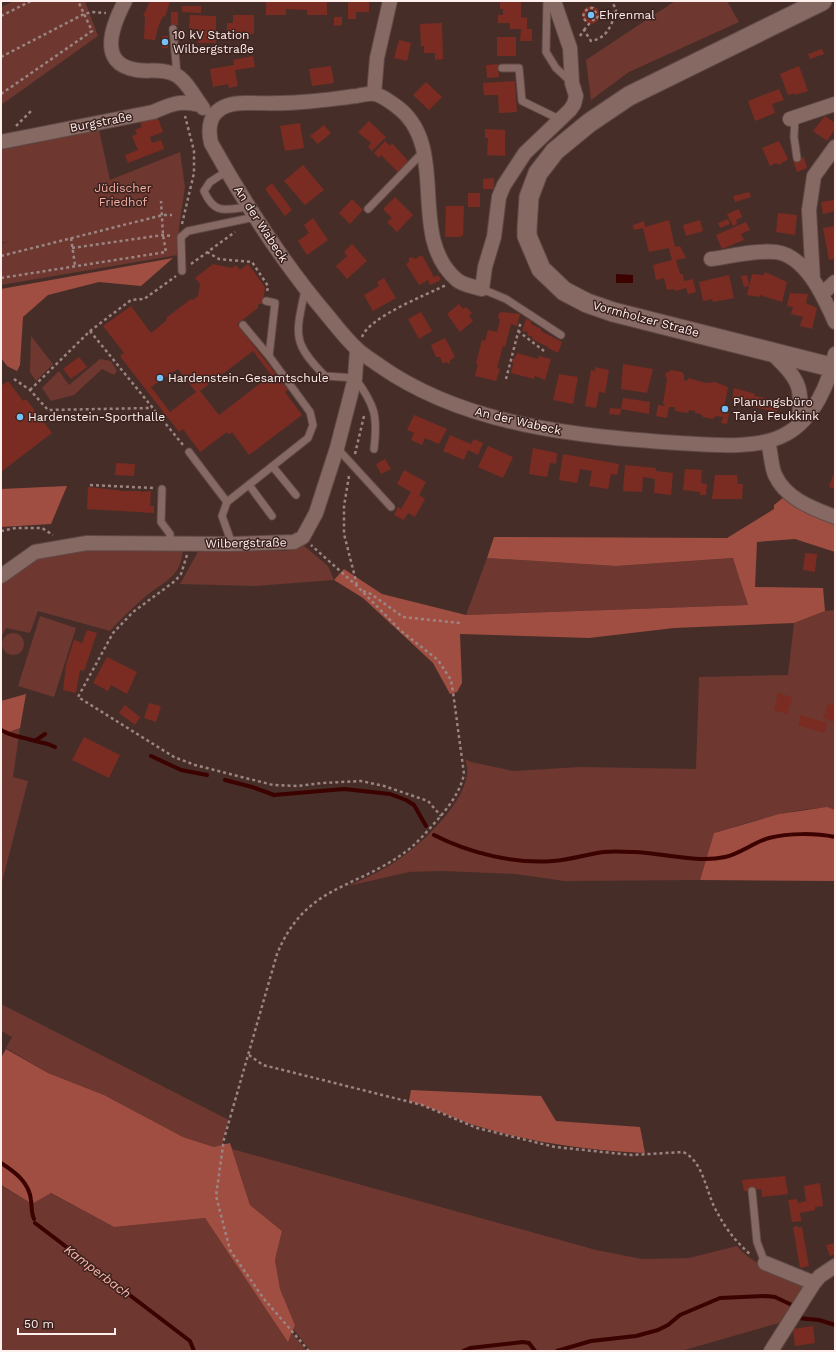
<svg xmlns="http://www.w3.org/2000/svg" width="836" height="1352" viewBox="0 0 836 1352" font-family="'Work Sans',sans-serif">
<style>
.green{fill:#6e372f}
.forest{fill:#a04e42}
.water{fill:#3b0200}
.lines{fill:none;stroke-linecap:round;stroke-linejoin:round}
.stream{stroke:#3b0200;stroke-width:4}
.building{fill:#7a2c22;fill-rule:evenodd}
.lane-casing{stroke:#5f4a46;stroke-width:9}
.street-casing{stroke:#5f4a46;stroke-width:16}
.secondary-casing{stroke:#5f4a46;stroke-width:21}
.path{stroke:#9a8582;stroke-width:2.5;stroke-dasharray:3 3;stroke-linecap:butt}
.lane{stroke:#876964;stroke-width:7}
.street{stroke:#876964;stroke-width:14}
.secondary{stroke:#876964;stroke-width:19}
.poi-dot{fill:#75c0f6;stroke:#3c231f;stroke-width:1.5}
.labels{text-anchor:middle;stroke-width:3;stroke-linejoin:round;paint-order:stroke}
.poi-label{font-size:12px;fill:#fff0ee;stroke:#3c231f;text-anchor:start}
.street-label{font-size:12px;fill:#fff0ee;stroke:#3c231f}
.park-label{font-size:12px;fill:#f5afa3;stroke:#3c231f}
.water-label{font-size:13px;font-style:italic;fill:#fcb5a9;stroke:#3c231f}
</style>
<rect width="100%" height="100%" fill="#472d28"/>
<path class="green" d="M14,1H85L98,36L1,105V7Z
M675,1H727L739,22L629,72L591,100L586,60Z
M99,130L110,180L180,152L185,187L179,228L178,255L1,285V244L10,241L1,243V150Z
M31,336L53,364L36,381L30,372Z
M100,359L111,361L117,371L114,375L102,369L74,395L51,401L42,388L59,371L69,385Z
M302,544L328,566L334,580L255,586L180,584L199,550L286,551Z
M183,547C182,577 166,580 146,596C133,607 121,619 110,631L38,611L30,633L6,628L1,638V582L37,555L65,550Z
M487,558L616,566L734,558L748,605L466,615Z
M835,610V810C810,802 741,825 714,833L700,880L564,881L516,874L442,871L409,872L348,886C361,880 375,874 387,867C414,852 464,806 467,774C468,769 466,763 465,759L471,762L513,771L580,767L696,769L699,677L788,675L794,623L825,611Z
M40,616L76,628L54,697L18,686Z
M2 644a11 11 0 1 1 22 0a11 11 0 1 1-22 0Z
M20,728L13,777L28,781L1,886V735Z
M1,1004L229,1120L222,1145L214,1147L183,1137L104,1095L48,1073L6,1048L12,1037L1,1031Z
M232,1149L596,1250L642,1259L689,1258L737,1246C753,1266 783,1274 807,1283L786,1321L681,1351H311L293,1329L295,1325L280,1289L275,1260L282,1231L250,1205Z
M1,1186L32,1204L50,1193L114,1227L205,1218L288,1341L292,1333L307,1351H1Z"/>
<path class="forest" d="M173,258L141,286L99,282L48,295L23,317L20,365L17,371L7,366L1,358V289Z
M67,486L51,524L1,527V489Z
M784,497L835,521V552L795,539L757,542L755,587L823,588L825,611L794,623L674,628L589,638L460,634L462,683L457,692L450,694L433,663L363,598L334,580L344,569L382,594L466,615L748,605L733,558L616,566L487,558L494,537L727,538L774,509V505Z
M26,694L20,728L1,735V701Z
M827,807L835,810V881L700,880L714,833L779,814Z
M6,1049L48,1073L104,1095L183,1137L214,1147L230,1143L250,1205L282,1231L275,1260L280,1289L295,1325L288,1342L205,1218L114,1227L51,1193L32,1204L1,1185V1058Z
M411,1090L541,1096L556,1121L640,1127L645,1153C587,1150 533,1143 477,1126C454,1119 433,1107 409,1101Z"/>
<path class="water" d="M616,274L633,275V283H616Z"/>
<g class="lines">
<path class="stream" d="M1,730C12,737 23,737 35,741L45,734
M35,741L48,744L55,747
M151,756L181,770L207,775
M225,780L252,787L274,795L344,789L390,794L406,800L414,805L426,826
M434,835C469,853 514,864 553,861C570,860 587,854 604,852C614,851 624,852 634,852C662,853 697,863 725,857C740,854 754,842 769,838C789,833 815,833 835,837
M1,1163C15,1172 29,1182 31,1200C32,1207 31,1212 34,1219
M35,1223L190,1341L194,1351
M798,1318L819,1320L835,1325
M463,1351L470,1348L523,1342L529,1343L535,1351
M557,1351L591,1341L636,1336L658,1330L668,1325L680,1315L720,1298L766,1296L775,1297L792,1305"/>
</g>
<path class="building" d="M150,1H170L165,17L163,16L158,27L155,40L144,39L145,16H143Z
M266,1H327V15H307V10L286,9V15H266Z
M348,1H369V12H356V19H348Z
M500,1L521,2V17L527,18V29H532V41H520L521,29H510V23H498V15H503V9H500Z
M582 15a9 9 0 1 1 18 0a9 9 0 1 1-18 0Z
M182,6H201V13L182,12Z
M171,12H178V25H171Z
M190,15L216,16V43H198V29H189Z
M233,15H254V34L227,33V23H233Z
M334,17H342V25L334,26Z
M442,23L443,59L435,60V53H424V46H421L420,24Z
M162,36H168V48H162Z
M497,37H516V56H497Z
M399,40L411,43L407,61L394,58Z
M822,49L824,54L810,59L808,54Z
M253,56L255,67L235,70L238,86L229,88L228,84L213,87L210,69L234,65L233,60Z
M498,64L499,77L487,78L486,65Z
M331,66L334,83L312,86L309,69Z
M799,66L808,91L795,95V93L788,95L780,74Z
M515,81L517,112L499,113L498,95H484L483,83Z
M426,82L442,97L429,110L413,95Z
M779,89L784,100L772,104L775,113L755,121L748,101Z
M157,116L163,132L150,137L152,143L161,140L164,149L128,163L125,155L138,150L132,136L137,134L135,130L142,127L140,122Z
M825,116L835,123V129L827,141L813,131Z
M369,121L386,137L372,151L368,147L371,143L358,132Z
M300,123L304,148L285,151L280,126Z
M324,125L331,133L318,144L310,136Z
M485,129L505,130V156L487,155L488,138H485Z
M385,141L390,146L392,143L408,161L398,172L381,155L379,158L374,153Z
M779,141L788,159L779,165L776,163L770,166L762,148Z
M804,157L807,168L797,172L793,161Z
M303,165L324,190L305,205L284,181Z
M494,178V189H483V179Z
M272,183L292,210L285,216L265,189Z
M749,192L751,197L735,202L733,196Z
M468,193H480V207H468Z
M395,197L413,215L397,232L387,222L392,218L383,209Z
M352,199L363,210L350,224L339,213Z
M835,200V211L823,214L821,202Z
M446,206H464L463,235L460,237H445Z
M739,209L742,217L736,220L737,224L733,226L727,214Z
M778,213L797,215L795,235L776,232Z
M313,218L328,240L307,255L298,241L309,233L304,225Z
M728,219L730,224L720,228L718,223Z
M669,220L675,247L680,246L686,258L676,260L680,274H683L684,281L693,279L696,292L688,294L686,288L675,291L674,289L667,290L664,278L656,280L653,265L672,260L669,248L649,252L643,228L634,230L633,225L644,221L645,227Z
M700,220L703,231L686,236L683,225Z
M746,222L750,230L741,234L744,240L722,249L716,235Z
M835,226V259L829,260L823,228Z
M352,244L367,261L347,279L336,266L347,256L344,252Z
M422,255L434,277L438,275L441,280L430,285L428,280L419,285L406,264L409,262V258L412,257L415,259Z
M213,264L232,268L236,265L240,270L248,264L265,287L263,304H258V308L237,324L288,390L285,392L302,415L249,455L232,432L229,435L227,432L200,452L183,429L179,432L126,364L120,356L124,353L103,326L131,306L151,333L167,320L166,318L191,299L193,300L198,296L200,284L195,278ZM253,351L271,375L219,415L200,391ZM178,369L196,392L170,412L151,387Z
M765,272L787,282L782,302L760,295L759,297L747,295L752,274L764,275Z
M729,275L734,298L713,302L712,299L703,301L699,282Z
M747,275L749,286L744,287L741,276Z
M384,278L396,298L373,311L364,295L379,286L377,282Z
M790,293L808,294L806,303L817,308L812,329L800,326L803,317L791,314L793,307L787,306Z
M459,304L463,309L466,307L472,313L469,316L473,321L460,332L447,314Z
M421,312L432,331L419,339L408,319Z
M502,312L520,314L517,326L511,324L505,347L503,346L497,368L500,369L496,381L475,376L478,364H476L482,340L485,341L488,330L497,332L500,320L498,317L499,313Z
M526,319L531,321V324L541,329V331L562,342L558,353L548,348V347L532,339L533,337L527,335L528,332L522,331Z
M445,338L455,357L450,360V364L446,362L443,364L440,357H436L431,345Z
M517,353L538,359L539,356L551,359L545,380L535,376L534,379L511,373L513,365L512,360L515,358Z
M79,357L87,367L71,379L63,369Z
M623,364L653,369L647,393L621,389Z
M595,367L609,370L605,393L599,392L596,408L585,406L591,370L595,371Z
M671,370L682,372L684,375V380L687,381L688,378L706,383L715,382L728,387L723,412L729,413L727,424L721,423L723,417L716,416L713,419L703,417L701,414L695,413V411L689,410L688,413L675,411V407H669L667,418L656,416L658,405L665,406L663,403L667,380L665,374Z
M559,374L578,377L573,404L553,400Z
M8,381L23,401L26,399L52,433L1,472V386Z
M734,388L755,394L754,396L776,400L782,406L773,415L769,410L752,407L753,405L742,403V401L732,399Z
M623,398L650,402L649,414L621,409Z
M610,408L621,409L620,415L609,414Z
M414,415L447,429L439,444L425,438L422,445L411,440L414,433L407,430Z
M450,435L471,444L474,439L483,443L478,455L468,450L464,460L443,451Z
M488,446L513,457L503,478L478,467Z
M533,448L557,453L556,464L550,463L547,477L529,474Z
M563,454L619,464L617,475L611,474L608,489L589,486L592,471L580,469L577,483L559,480Z
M385,459L391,469L381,474L376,464Z
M116,463L135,464L134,476L115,475Z
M625,465L656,468V471L673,473L671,495L654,493L655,479L643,477L642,492L623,491Z
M685,469L702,470L701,483L707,484L706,495H700V492L683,490Z
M404,470L426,482L419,495L425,499L415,517L408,513L404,520L394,515L398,507L401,509L411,492L397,484Z
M835,470V489L829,487Z
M715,475H737L738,484H743L742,499H712Z
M88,487L125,491H141V492L151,491L150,506H154V513L87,509Z
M805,553L817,554L815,572L803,570Z
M87,630L97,633L84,671L80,670L76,693L63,690L66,665L74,640L82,643Z
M107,657L137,672L127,694L111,685L108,691L93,683Z
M778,693L792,697L787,714L774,710Z
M149,703L161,706L156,722L144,718Z
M828,704L835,706V722L823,718Z
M125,705L140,717L135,725L119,713Z
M801,715L827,723L824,733L798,725Z
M84,737L120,755L109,778L72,760Z
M785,1176L788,1194L762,1197L761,1189L744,1191L742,1180Z
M820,1183L823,1206L815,1207V1210L800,1213L801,1221L792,1222L788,1200L797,1199L798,1203L806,1201L804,1186Z
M798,1226V1228L802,1227L809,1266L800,1268L793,1227Z
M835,1243V1254L830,1256L826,1245Z
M813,1326L815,1343L795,1346L793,1329Z"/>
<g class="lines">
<defs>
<path id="lane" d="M547,1L546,52L556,68L570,81
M173,29L177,75
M502,68H519L522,101L559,119
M795,117L794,137L797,158
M227,171L210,182L204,191C215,216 226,209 249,207
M368,209L424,151
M182,271L181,237L188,231L255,217
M482,289L506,299L561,335
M305,290C296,334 291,342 325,376L355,378C375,405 378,416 374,449
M243,325L269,356
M337,448L391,507
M189,452L227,502L222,516L232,544
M273,467L296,495
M249,485L272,516
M162,489L161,522L170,534V543
M227,502L308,438L313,425L310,412L269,356L275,303L266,301
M752,1191L757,1242L765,1263"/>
<path id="street" d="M125,1C113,24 96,64 137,70C150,72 163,68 176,75C187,81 195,98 203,108
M555,4L570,48L572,83L576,96L574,104L570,110L525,153L504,185L499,197L494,237L485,267L482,289C475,287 463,285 457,280C405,236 452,146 396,106C389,101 383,96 375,94C369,93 362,95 357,96C339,98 320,101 302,102C283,104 264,103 245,103C218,103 205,116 211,143C245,204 282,262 328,316C337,327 346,339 357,349C363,355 372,360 380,366C466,426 577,436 679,443C711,445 758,450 786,434C814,419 829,383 835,354
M374,94L377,58L390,1
M790,119L835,104
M1,142L153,112C172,104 179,100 200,105
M711,259C732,256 755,250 776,252C806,256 824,297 835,322
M813,280L809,210L814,176L835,147
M823,293L835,282
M771,352C799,380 804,386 798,425
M768,442C771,452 771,466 775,475C786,499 812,508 835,517
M1,576L35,552L87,543L232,544L294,542L303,537L316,513L337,448L355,378L357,350
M765,1263L814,1283
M771,1351L814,1283L820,1276L835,1266"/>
<path id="secondary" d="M822,1L629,96L589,123L555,151L538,173L529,197L527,228V236L541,269L564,291L587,303L613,312L835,368"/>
</defs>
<use href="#lane" class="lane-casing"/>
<use href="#street" class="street-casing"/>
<use href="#secondary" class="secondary-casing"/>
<path class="path" d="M1,16L31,1
M584,30L589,24L583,18L584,12L589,8H593L598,16L596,20H591L588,16L590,13L595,14L593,19L592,16
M580,36L584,30L591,41C608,38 612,24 616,10L612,1
M1,57L84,14L92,12L106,13
M1,94L92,31L78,1
M16,126L31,111
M182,224L194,173V151L185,116
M71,238L75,265
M72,248L163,235L172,236
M207,252L219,259L252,262L268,286L267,292
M1,256L163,215H172
M191,264L235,232
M1,278L166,252L163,235L161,201
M90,331L183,445
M518,331L544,351
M362,337C369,317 426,295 446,285
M14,379L30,390L48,410L152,408
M506,379L521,321
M30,390L90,331L131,300L144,299L176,276
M355,454L364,416
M349,476L344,506V534L357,585
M90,485L153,488
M1,531L16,528H42L53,535
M187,555L181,574L175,581L133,612L113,633L78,697L174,757L195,765L273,785L298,786L322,783L361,781L384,786L428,801L441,816
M363,591L371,594L403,617L460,623
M249,1055L263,1065L422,1105L477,1128L555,1147L632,1155L683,1152C704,1161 706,1194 717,1212C725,1228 737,1243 751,1255
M309,1351L264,1299L230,1250L216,1196L224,1139L277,954C305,886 352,890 404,853C417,844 428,830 439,818C450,805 460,792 464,774L453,692L451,680L438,660L401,631L357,586L311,545"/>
<use href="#lane" class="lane"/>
<use href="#street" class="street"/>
<use href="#secondary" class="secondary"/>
</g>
<g class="poi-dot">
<circle cx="591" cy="15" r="4"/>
<circle cx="165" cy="42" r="4"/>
<circle cx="160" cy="378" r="4"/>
<circle cx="725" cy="409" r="4"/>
<circle cx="20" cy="417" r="4"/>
</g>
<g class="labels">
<g class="poi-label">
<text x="599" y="19">Ehrenmal</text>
<text x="173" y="39">10 kV Station<tspan x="173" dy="14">Wilbergstraße</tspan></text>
<text x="168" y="382">Hardenstein-Gesamtschule</text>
<text x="733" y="406">Planungsbüro<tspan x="733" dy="14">Tanja Feukkink</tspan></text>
<text x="28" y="421">Hardenstein-Sporthalle</text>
</g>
<g class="street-label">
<text transform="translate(101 122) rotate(-11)" y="4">Burgstraße</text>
<text transform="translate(261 224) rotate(57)" y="4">An der Wabeck</text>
<text transform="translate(646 319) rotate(15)" y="4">Vormholzer Straße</text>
<text transform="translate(518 421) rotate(13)" y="4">An der Wabeck</text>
<text transform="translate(246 543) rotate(-1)" y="4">Wilbergstraße</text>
</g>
<g class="park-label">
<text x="123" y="192">Jüdischer<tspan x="123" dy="14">Friedhof</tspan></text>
</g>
<g class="water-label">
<text transform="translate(98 1271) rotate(37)" y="5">Kamperbach</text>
</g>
</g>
<rect width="836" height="1352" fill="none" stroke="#fff0ee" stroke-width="4"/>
<path d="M18 1328v6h97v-6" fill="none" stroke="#fff0ee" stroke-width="2"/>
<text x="24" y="1328" font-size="12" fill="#fff0ee" stroke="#3c231f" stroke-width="3" paint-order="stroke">50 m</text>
</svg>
